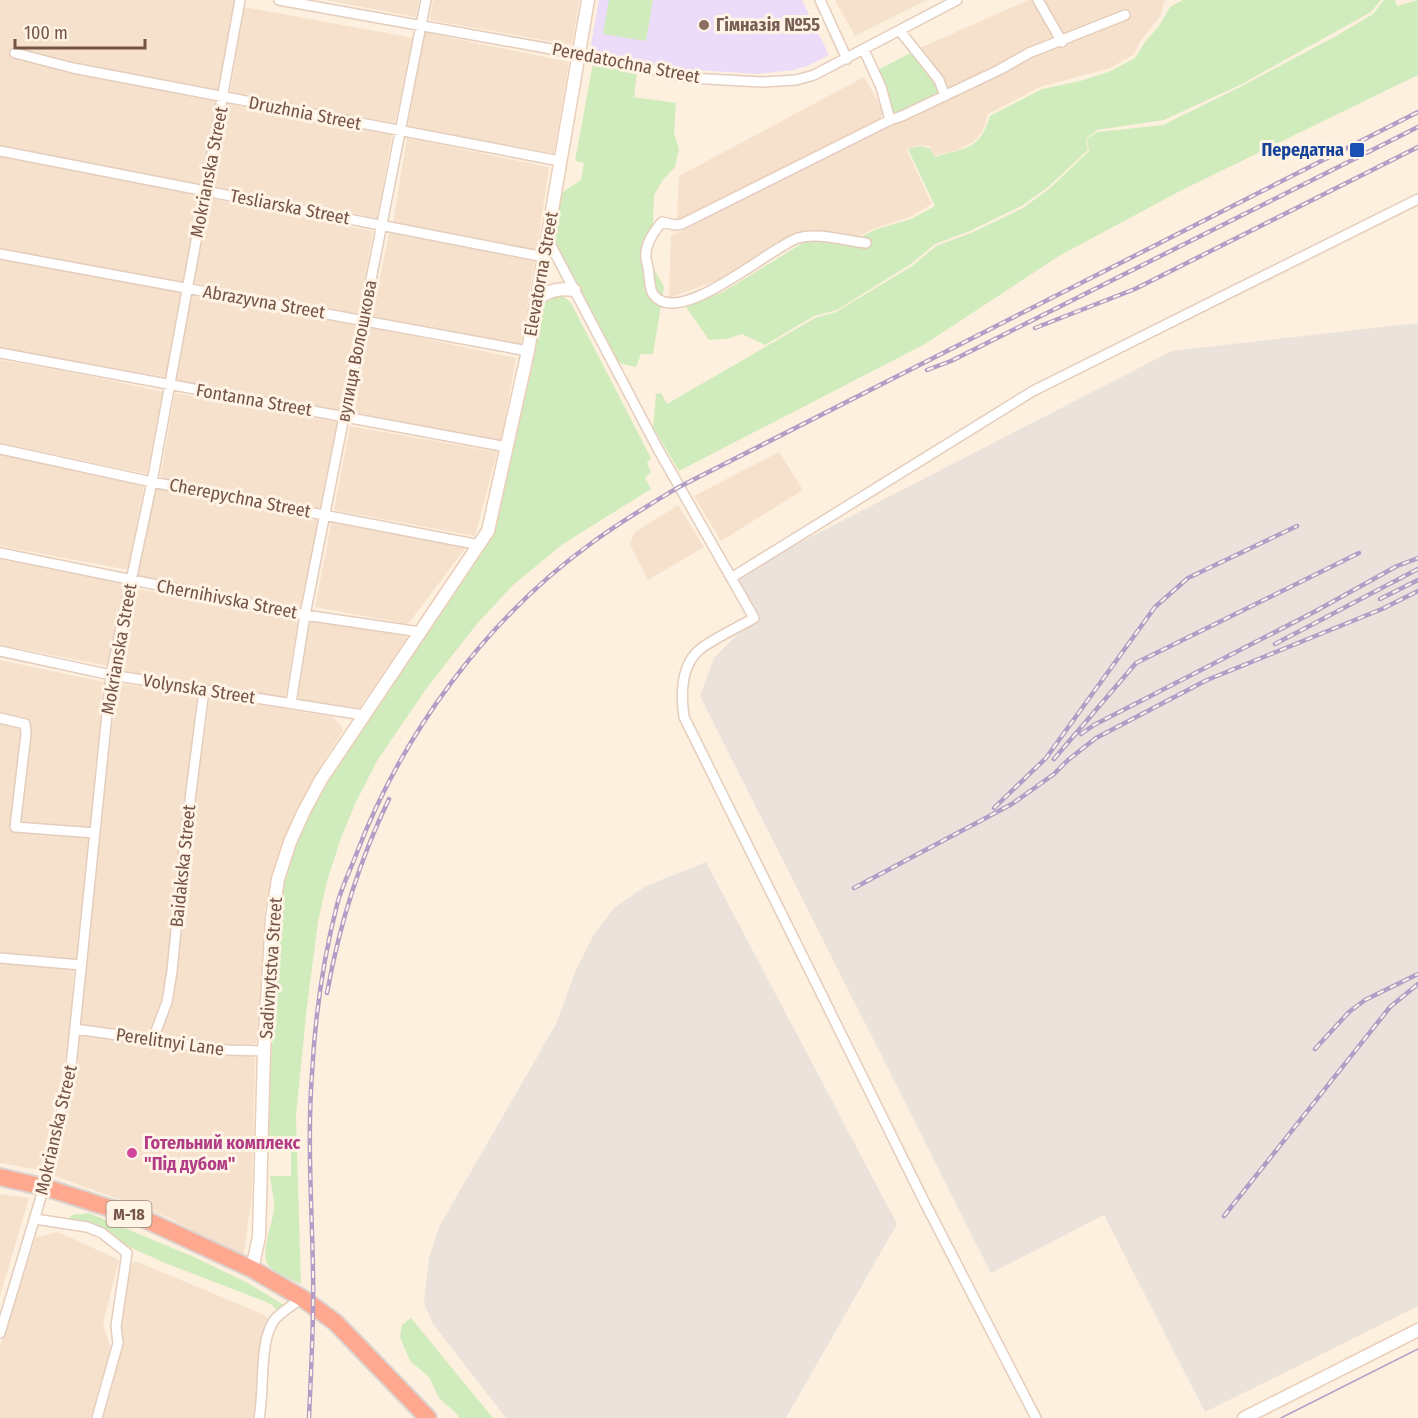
<svg xmlns="http://www.w3.org/2000/svg" width="1418" height="1418" viewBox="0 0 1418 1418" font-family="'Fira Sans Condensed',sans-serif">
<style>
.residential{fill:#f6e1cc}
.industrial{fill:#ebe2db}
.education{fill:#eddbfa}
.green{fill:#d1ecbc}
.lines{fill:none;stroke-linecap:round;stroke-linejoin:round}
.street-casing{stroke:#e4cdbd;stroke-width:12}
.secondary-casing{stroke:#eaceb9;stroke-width:15}
.highway-casing{stroke:#dbd3cf;stroke-width:20}
.street{stroke:#fff;stroke-width:9}
.secondary{stroke:#fff;stroke-width:12}
.highway{stroke:#fda88f;stroke-width:16}
.tram{stroke:#b29dc7;stroke-width:1.5}
.rail-casing{stroke:#b29dc7;stroke-width:4.5}
.rail{stroke:#fff4e6;stroke-width:2;stroke-dasharray:7;stroke-linecap:butt}
.education-dot{fill:#8d6e63;stroke:#fff4e6;stroke-width:2}
.transit-dot{fill:#1a4fb4;stroke:#fff4e6;stroke-width:2}
.hotel-dot{fill:#d1479c;stroke:#fff4e6;stroke-width:2}
.labels{text-anchor:middle;stroke-width:6;stroke-linejoin:round;paint-order:stroke}
.shield{fill:#fff4e6;stroke:#9e8475;stroke-width:1.5}
.shield-label{font-size:16px;font-weight:bold;fill:#755445}
.education-label{font-size:18px;font-weight:bold;fill:#785e54;stroke:#fff4e6;text-anchor:start}
.street-label{font-size:18px;fill:#755445;stroke:#fff4e6}
.transit-label{font-size:18px;font-weight:bold;fill:#164399;stroke:#fff4e6;text-anchor:end}
.hotel-label{font-size:18px;font-weight:bold;fill:#b23c85;stroke:#fff4e6;text-anchor:start}
</style>
<rect width="100%" height="100%" fill="#fef0de"/>
<path class="residential" d="M0,0H236L167,377L0,348Z
M325,0H419L416,17Z
M433,0H579L572,45L430,20Z
M835,0H927L855,36Z
M1028,0H1168L1164,2L1161,15L1140,42L1133,55L1110,68L1040,87L988,114L983,131L973,142L958,150L934,156L930,146L919,145L906,149L932,204L910,217L876,228L855,238L838,236L827,231L801,234L726,277L669,298L671,236L950,96L941,78L920,48Z
M244,7L413,38L395,123L230,93Z
M423,32L569,62L554,153L408,127Z
M864,77L882,108V115L878,123L690,218L677,221L679,176Z
M227,104L392,135L377,218L211,186Z
M407,138L549,167L537,250L393,222Z
M208,198L373,231L359,314L194,283Z
M389,233L535,260L521,345L372,318Z
M191,296L356,325L341,413L175,382Z
M368,327L516,358L501,442L354,414Z
M0,360L85,375L163,392L147,474L0,443Z
M175,393L337,422L320,509L160,478Z
M350,426L497,452L475,536L334,510Z
M779,452L803,490L721,541L694,496Z
M0,455L144,486L128,570L0,546Z
M155,486L319,521L300,609L136,576Z
M678,505L704,547L648,580L630,545L634,533Z
M332,520L467,546L408,624L315,607Z
M0,558L125,583L108,666L0,645Z
M140,589L298,620L285,701L117,673L135,593Z
M310,621L405,636L407,638L356,713L293,703Z
M0,660L104,682L90,829L18,824L29,729L26,719L0,715Z
M117,683L200,696L165,1003L150,1035L80,1027L79,1023Z
M210,696L333,717L341,725L343,730L311,782L288,832L265,910L259,1030L256,1043L239,1047L172,1039L159,1036V1028L172,1006L182,926L189,844Z
M0,721L20,725L23,733L12,830L91,838L76,961L0,954Z
M0,963L74,969L71,1022L64,1067L40,1170L0,1163Z
M80,1033L255,1058L252,1194L243,1259L170,1218L52,1175L70,1105Z
M0,1194L29,1198L0,1296Z
M58,1232L119,1260L103,1324L111,1349L91,1418H0V1346L36,1237Z
M135,1261L260,1313L268,1318L265,1326L256,1407L253,1418H100L118,1360L121,1313L131,1265Z"/>
<path class="industrial" d="M1418,323V1306L1205,1412L1104,1215L991,1273L700,696L714,658L754,618L731,578L1172,351Z
M706,862L897,1224L786,1418H506L433,1324L424,1303L429,1258L439,1227L556,1024L576,970L592,938L614,908L646,886Z"/>
<path class="education" d="M599,0H802L829,55L807,66L794,70L758,74L682,69L590,50Z"/>
<path class="green" d="M609,0H653L646,41L603,34Z
M1183,0H1381L1371,12L1240,85L1164,120L1097,130L1086,139L1088,150L1048,187L1023,205L970,231L935,244L911,264L837,310L814,316L765,345L742,334L726,339L709,340L686,307L723,292L801,244L828,233L856,239L877,229L911,219L935,206L908,149L920,146L930,148L935,157C965,147 979,152 990,116L1042,89L1080,81L1111,71L1135,58L1145,42L1159,26L1170,7Z
M1384,0H1395L1397,6L1418,0V75L1182,190L1059,256L925,344L679,471L653,427L656,394L661,393L667,404L815,318L836,312L912,266L936,246L971,233L1023,208L1049,189L1089,151L1087,139L1097,132L1163,125L1240,87L1336,36L1373,14Z
M912,52L937,85L940,93L901,115H892L876,71Z
M593,63L637,72L634,97L676,103L674,133L679,149L675,167L663,180L654,195L653,225L648,233L643,255L653,267L664,287L653,354H641L636,367L622,364L612,356L553,239L561,194L567,189L581,180L584,163L575,161Z
M561,294L571,303L651,458L647,463L651,472L645,478L651,489L563,544L512,586L476,625L426,689L377,761L356,802L341,838L328,878L318,921L306,1015L296,1116L301,1284C291,1279 275,1273 268,1265C259,1254 275,1219 274,1205C274,1195 271,1186 270,1176H291V1138L268,1140L266,1131L274,1018L275,949L278,907L295,843L331,772L475,559L516,433L532,368L542,306L547,298Z
M89,1213L194,1257L246,1282L284,1305L278,1312L272,1305L264,1301L165,1263L92,1230L69,1223L71,1215Z
M411,1318L493,1418H459L457,1414L439,1398L429,1377L410,1361L400,1337L402,1325Z"/>
<g class="lines">
<defs>
<path id="street" d="M279,0L579,54L689,78L762,82L796,80L814,75L957,0
M820,0L847,59
M1038,0L1062,42
M900,31L939,80L945,96
M864,50L881,87L890,120
M15,53L73,68L560,161
M0,151L544,257
M547,238L658,449L754,618C739,627 710,640 698,651C681,667 681,696 684,717L924,1201L1036,1418
M866,243C846,241 818,232 798,238C770,247 678,330 653,294C648,286 650,272 647,263C642,249 653,232 662,222L675,225L682,224L890,120L902,116L999,70L1029,53L1125,15
M0,254L528,351
M0,353L507,447
M0,449L152,482L480,545
M0,553L305,615L420,632
M731,578L1033,391L1418,199
M0,651L111,675L363,715
M291,703L305,615L426,0
M0,718L25,724L26,734L15,827L95,833
M0,958L81,965
M75,1029L227,1050L264,1051
M153,1039L167,1002L172,971L185,839L204,690
M35,1219L87,1227L102,1233L127,1253L116,1326L118,1343L97,1418
M0,1333L44,1187L70,1076L111,675L152,482L240,0
M259,1418C265,1391 258,1338 276,1318C283,1311 294,1304 302,1298"/>
<path id="secondary" d="M537,299C550,290 559,288 574,290
M252,1269L259,1237L264,1051L272,919L278,879L290,842L304,811L322,778L488,531L528,351L588,0
M1244,1418L1418,1330"/>
<path id="highway" d="M0,1177L44,1187L144,1219L252,1269L302,1298L335,1322L428,1418"/>
</defs>
<use href="#street" class="street-casing"/>
<use href="#secondary" class="secondary-casing"/>
<use href="#highway" class="highway-casing"/>
<use href="#street" class="street"/>
<use href="#secondary" class="secondary"/>
<use href="#highway" class="highway"/>
<path class="tram" d="M1281,1418L1418,1349"/>
<defs>
<path id="rail" d="M1035,328L1135,289L1418,147
M927,370L951,361L1418,127
M1380,599L1418,580
M1275,644L1418,569
M1081,734L1094,725L1314,612L1397,566L1418,558
M1054,759L1136,663L1359,553
M994,808L1046,758L1155,607L1188,578L1297,526
M854,888L1012,804L1054,774L1068,760L1096,738L1207,680L1382,609L1418,591
M327,993C339,927 360,859 389,799
M1315,1049L1349,1012L1365,1000L1418,974
M1224,1216L1390,1007L1418,984
M309,1418C311,1370 314,1322 313,1273C312,1207 307,1140 312,1074C315,1017 323,960 337,905C341,888 350,871 356,855C402,734 487,618 593,542C620,522 649,505 679,487L1418,112"/>
</defs>
<use href="#rail" class="rail-casing"/>
<use href="#rail" class="rail"/>
</g>
<circle class="education-dot" cx="704" cy="25" r="6"/>
<rect class="transit-dot" x="1349" y="142" width="16" height="16" rx="3"/>
<circle class="hotel-dot" cx="132" cy="1153" r="6"/>
<g class="labels">
<rect class="shield" x="106.5" y="1201" width="45" height="26" rx="4.5"/>
<g class="shield-label">
<text x="129" y="1220">М-18</text>
</g>
<g class="education-label">
<text x="716" y="31">Гімназія №55</text>
</g>
<g class="street-label">
<text transform="translate(626 63) rotate(11)" y="6">Peredatochna Street</text>
<text transform="translate(305 113) rotate(11)" y="6">Druzhnia Street</text>
<text transform="translate(209 172) rotate(-79)" y="6">Mokrianska Street</text>
<text transform="translate(290 207) rotate(11)" y="6">Tesliarska Street</text>
<text transform="translate(541 274) rotate(-80)" y="6">Elevatorna Street</text>
<text transform="translate(264 302) rotate(10)" y="6">Abrazyvna Street</text>
<text transform="translate(357 351) rotate(-79)" y="6">вулиця Волошкова</text>
<text transform="translate(254 400) rotate(10)" y="6">Fontanna Street</text>
<text transform="translate(240 498) rotate(11)" y="6">Cherepychna Street</text>
<text transform="translate(227 599) rotate(11)" y="6">Chernihivska Street</text>
<text transform="translate(119 649) rotate(-80)" y="6">Mokrianska Street</text>
<text transform="translate(199 689) rotate(9)" y="6">Volynska Street</text>
<text transform="translate(183 866) rotate(-84)" y="6">Baidakska Street</text>
<text transform="translate(271 968) rotate(-86)" y="6">Sadivnytstva Street</text>
<text transform="translate(170 1042) rotate(8)" y="6">Perelitnyi Lane</text>
<text transform="translate(56 1130) rotate(-77)" y="6">Mokrianska Street</text>
</g>
<g class="transit-label">
<text x="1344" y="156">Передатна</text>
</g>
<g class="hotel-label">
<text x="144" y="1149">Готельний комплекс<tspan x="144" dy="21">"Під дубом"</tspan></text>
</g>
</g>
<path d="M15 39v9h130v-9" fill="none" stroke="#755445" stroke-width="3"/>
<text x="24" y="39" font-size="18" fill="#755445" stroke="#fff4e6" stroke-width="4.5" paint-order="stroke">100 m</text>
</svg>
